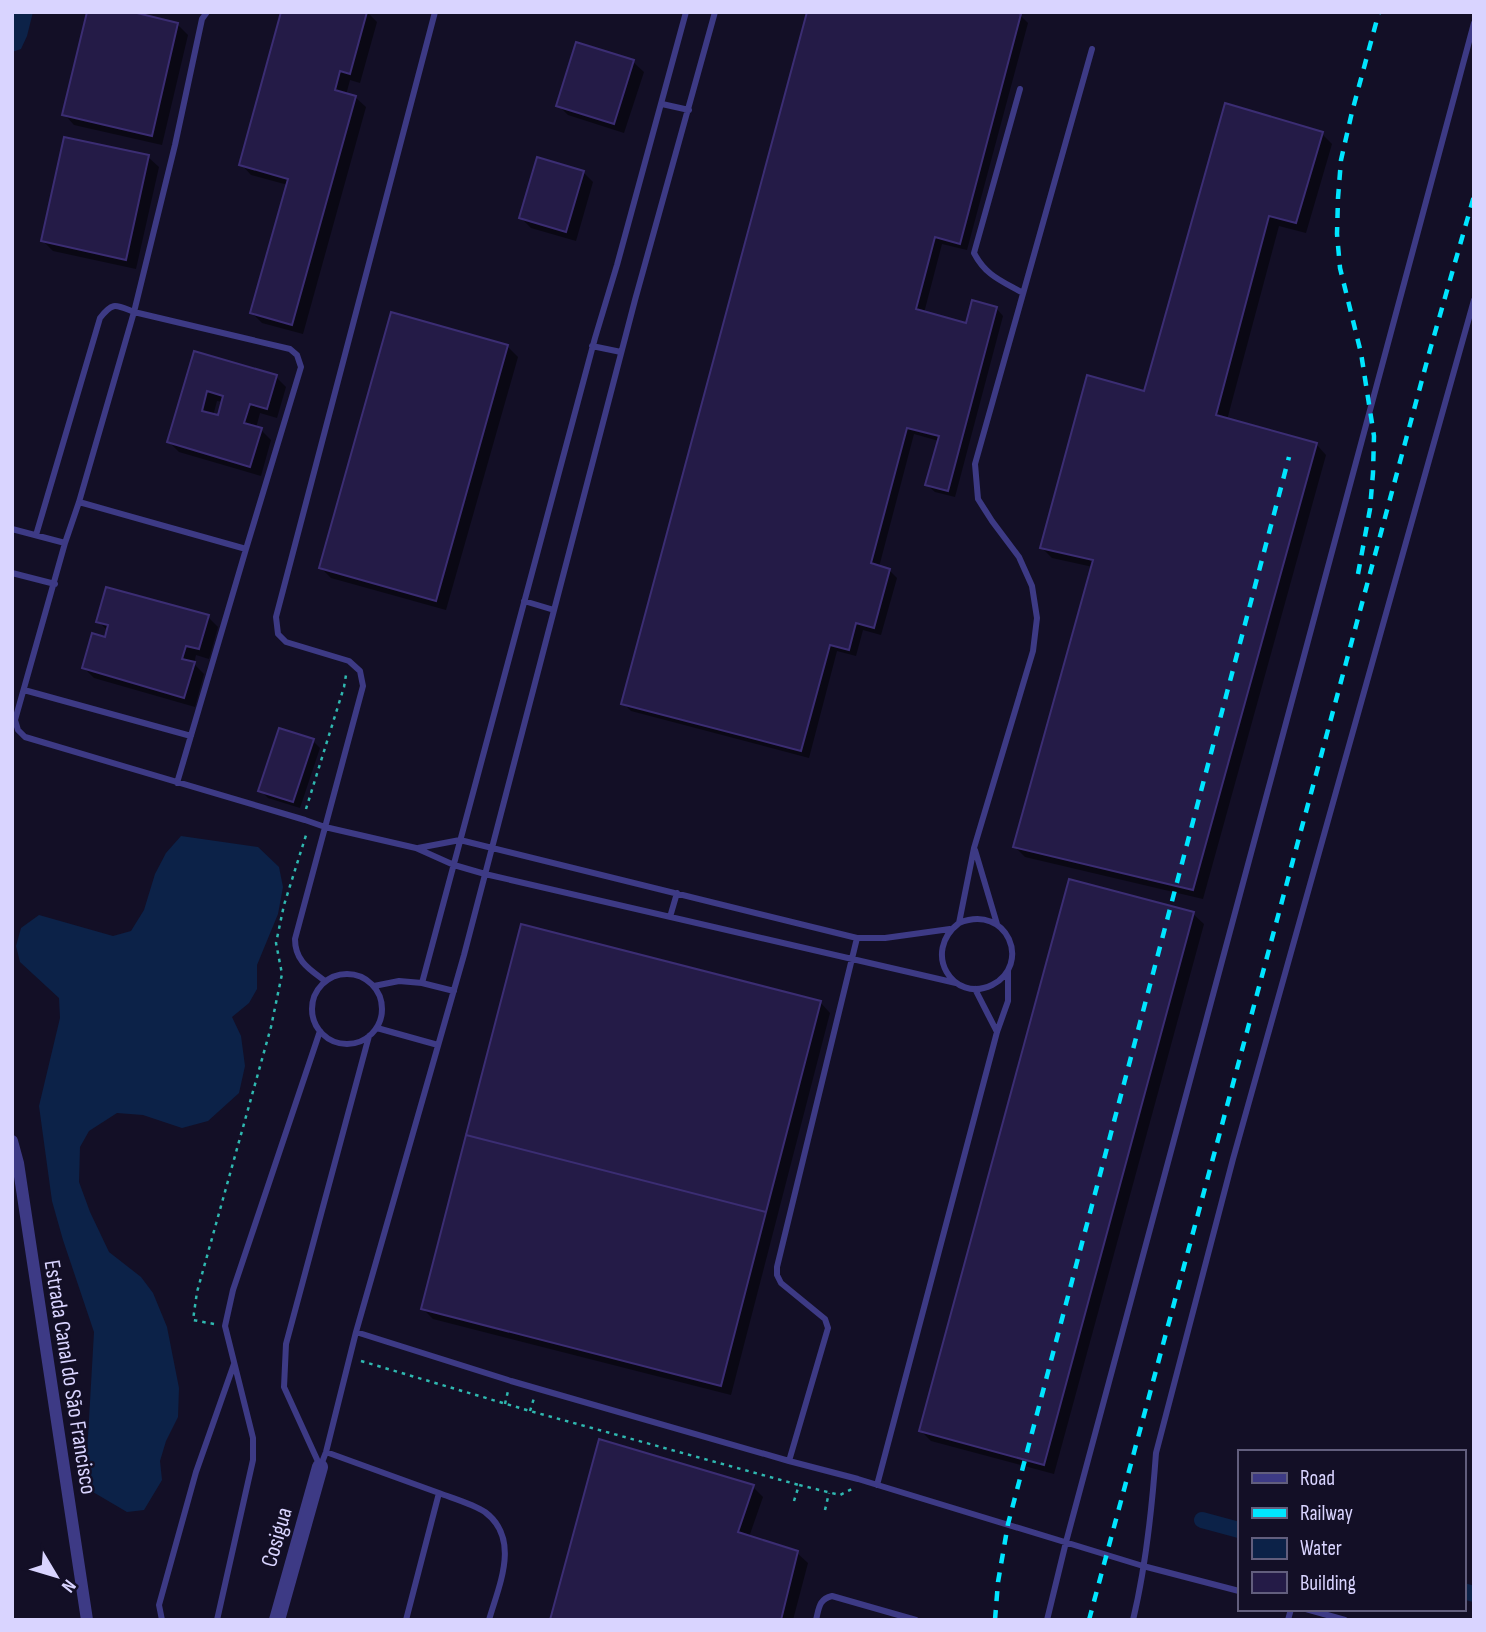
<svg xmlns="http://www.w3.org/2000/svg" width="1486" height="1632" viewBox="0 0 1486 1632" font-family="'Sofia Sans Condensed',sans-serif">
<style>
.water{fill:#0c2248}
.shadow{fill:#0007;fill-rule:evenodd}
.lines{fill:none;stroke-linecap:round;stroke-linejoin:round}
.canal{stroke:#0c2248;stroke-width:16}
.building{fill:#241b47;stroke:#3b2d73;stroke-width:2;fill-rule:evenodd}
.path{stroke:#2fb8b0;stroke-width:2.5;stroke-dasharray:3.5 5;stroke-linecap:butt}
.service{stroke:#3d3a85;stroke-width:6}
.minor{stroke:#3d3a85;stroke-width:12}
.tertiary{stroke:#3d3a85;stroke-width:16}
.rail{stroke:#00e5ff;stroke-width:4.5;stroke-dasharray:10 9;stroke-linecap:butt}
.labels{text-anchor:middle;stroke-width:5;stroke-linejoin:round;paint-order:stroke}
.street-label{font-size:23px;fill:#d9d4ff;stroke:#130f26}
</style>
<rect width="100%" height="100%" fill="#130f26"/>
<path class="water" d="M12,12H33L27,36L21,49L12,52Z
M181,836L258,847L279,867L283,887L278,914L257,965V989L249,1003L232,1017L241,1036L245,1066L239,1093L208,1121L182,1128L143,1115L117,1113L89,1131L80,1147L79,1182L90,1212L109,1252L141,1277L153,1293L167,1327L179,1388L178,1417L166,1441L160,1461L162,1480L144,1510L127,1512L93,1492L87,1454L94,1332L63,1240L52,1201L39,1106L60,1018L59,998L20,962L16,946L21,928L39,915L113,936L131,931L144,910L155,874L166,853Z"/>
<path class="shadow" d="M283,12H367L377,22L360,83L350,80L346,95L355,97L366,107L303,334L262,323L252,313L288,185L251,175L241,164Z
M1020,15L1028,23L967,250L942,244L924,313L968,325L996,308L1003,316L955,497L935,492L927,485L939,441L914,434L879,567L889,570L897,578L881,635L863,630L856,656L837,651L809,758L631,711L623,703Z
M177,24L188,35L162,145L74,125L64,114Z
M633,62L644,72L624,133L568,115L558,105Z
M1322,134L1332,144L1306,233L1279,226L1227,420L1316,444L1326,455L1203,899L1025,857L1015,847L1093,567L1052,558L1042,548Z
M148,157L159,167L136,269L53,251L43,241Z
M583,172L593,182L576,241L531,228L521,218Z
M507,346L518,357L446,610L331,578L321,568Z
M195,353L276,377L286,387L277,418L260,413L256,428L261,430L271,440L261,476L179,452L169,442ZM217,401L223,402L219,417L213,416Z
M208,617L218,627L209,659L196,655L194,664L204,674L195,707L94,678L84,668L106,639L108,631L98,621Z
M313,741L320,748L300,808L268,798L260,790Z
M1193,914L1204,924L1054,1474L931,1441L921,1431Z
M820,1002L830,1013L731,1395L433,1319L423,1309Z
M753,1487L763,1497L749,1537L797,1553L808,1563L793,1620H552Z"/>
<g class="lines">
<path class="canal" d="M1202,1520L1239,1530
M1463,1591L1474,1594"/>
</g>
<path class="building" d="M87,12H133L178,23L152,136L62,115Z
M281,12H367L350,74L340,71L335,90L356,96L292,325L250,313L288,179L239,165Z
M807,12H1016L1021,14L960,244L935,237L916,309L966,323L972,300L997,307L948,491L925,485L939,436L907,428L871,563L890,569L874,628L856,623L849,650L830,645L801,751L621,704Z
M576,42L634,60L614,124L556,106Z
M1225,103L1323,132L1296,223L1269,216L1216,415L1317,443L1193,890L1013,847L1093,560L1040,548L1087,375L1144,391Z
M64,137L149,155L126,260L41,241Z
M537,157L584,171L566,232L519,218Z
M391,312L508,345L436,601L319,568Z
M194,351L277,375L267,409L250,404L244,423L262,428L250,467L167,442ZM207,391L223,396L218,415L202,411Z
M106,587L209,615L199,649L186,646L182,659L195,662L184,698L82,668L92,633L105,637L108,625L96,622Z
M279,728L314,739L293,802L258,791Z
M1069,879L1194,912L1044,1465L919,1431Z
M521,924L821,1001L766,1212L466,1135Z
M466,1135L766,1212L721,1386L421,1309Z
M599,1439L754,1485L738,1532L798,1551L781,1620H550Z"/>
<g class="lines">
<path class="path" d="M306,809L344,687L346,675
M214,1324L193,1320L197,1292L271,1027L282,974L276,943L284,905L307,832
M361,1361L530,1411L799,1485
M505,1404L508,1391
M530,1411L534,1398
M794,1501L799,1485L840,1495L854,1488
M825,1510L829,1493"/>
<path class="service" d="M1020,89L974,253C986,276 1002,281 1023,293
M662,104L689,110
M592,346L621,352
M79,502L246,549
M12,529L65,543
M36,535L100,318C113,301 116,305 134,312L175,145L202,19L207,12
M12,573L55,584
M524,601L554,610
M24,690L191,736
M177,783L246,549L301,367L297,355L290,349L134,312L79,502L65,543L15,720L18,730L25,737L305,820L325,827L416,848L454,865L485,874L956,983
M418,848L460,840L857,938H885L950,929
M975,850L997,924
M670,917L677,893
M959,923C1008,903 1032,965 992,985C953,1004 921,952 959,923L974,848L1033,651L1037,618L1032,586L1019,557L992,521L978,499L975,464L1092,49
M312 1009a35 35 0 1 1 70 0a35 35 0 1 1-70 0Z
M325,981C309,969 295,961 295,939L363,686L360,671L349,661L286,642L278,634L276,617L435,12
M422,983L595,338L617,265L686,12
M374,986L399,981L422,983L454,991
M975,989L997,1032
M377,1028L438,1045
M356,1332L511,1381L789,1461L858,1479L1143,1566L1239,1591
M326,1452L439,1493L406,1620
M789,1461L828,1328L825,1319L781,1283L777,1275V1267L857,938
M321,1465L326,1452L356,1332L464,955L635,300L715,12
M320,1466L284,1387L286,1344L369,1036
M877,1485L997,1032L1008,1001V971
M439,1493C452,1498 473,1504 485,1512C521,1539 499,1585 489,1620
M1306,1609L1345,1620
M162,1620L159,1605L196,1472L234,1364
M217,1620L253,1460V1438L225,1326L233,1290L320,1031
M816,1620C819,1608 819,1599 832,1596L916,1620
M1047,1620L1066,1542L1474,23
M1133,1620C1146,1566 1152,1509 1156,1453L1233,1159L1474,300
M1288,1620L1291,1609"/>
<path class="minor" d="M12,1141L18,1163L87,1620"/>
<path class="tertiary" d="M277,1620L320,1467"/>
<path class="rail" d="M1358,574L1370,509L1373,473L1374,436L1361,353L1340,268L1337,234L1338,198L1341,160L1352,112L1379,12
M995,1620L998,1582L1008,1524L1289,457
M1089,1620L1430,350L1474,196"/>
</g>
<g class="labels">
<g class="street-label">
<text transform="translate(71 1377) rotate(81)" y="8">Estrada Canal do São Francisco</text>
<text transform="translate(276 1537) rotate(-74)" y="8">Cosigua</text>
</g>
</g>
<rect width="1486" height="1632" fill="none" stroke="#d9d4ff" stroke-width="28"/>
<rect x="1238" y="1450" width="228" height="161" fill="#130f26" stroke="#625e7d" stroke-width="2"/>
<rect x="1252" y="1473" width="35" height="10" fill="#3d3a85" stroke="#625e7d" stroke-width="2"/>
<text x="1300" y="1485" font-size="21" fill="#d9d4ff">Road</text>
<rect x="1252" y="1508" width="35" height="10" fill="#00e5ff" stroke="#625e7d" stroke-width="2"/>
<text x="1300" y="1520" font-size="21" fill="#d9d4ff">Railway</text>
<rect x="1252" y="1538" width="35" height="21" fill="#0c2248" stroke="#625e7d" stroke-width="2"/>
<text x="1300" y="1555" font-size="21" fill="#d9d4ff">Water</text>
<rect x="1252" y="1572" width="35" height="21" fill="#241b47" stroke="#625e7d" stroke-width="2"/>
<text x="1300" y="1590" font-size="21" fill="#d9d4ff">Building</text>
<g transform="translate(56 1576) rotate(128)" stroke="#130f26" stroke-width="5" paint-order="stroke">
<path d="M0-5L12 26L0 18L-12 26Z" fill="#d9d4ff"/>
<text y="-10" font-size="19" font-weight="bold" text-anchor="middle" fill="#d9d4ff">N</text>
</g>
</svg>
